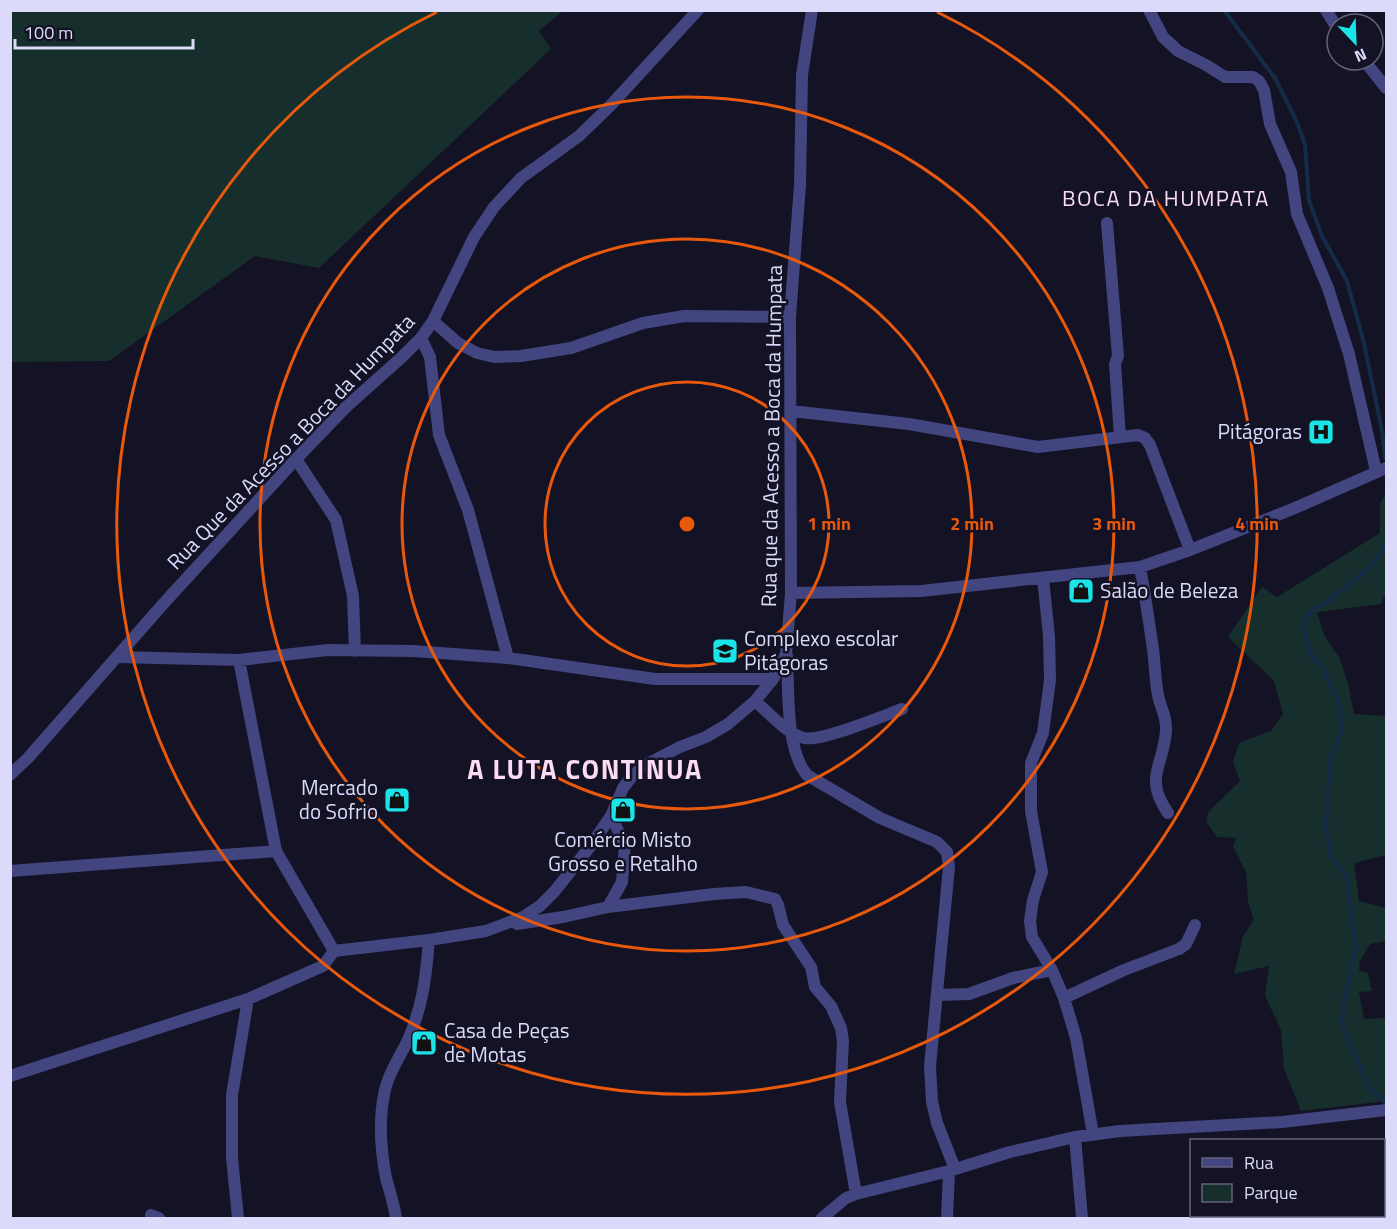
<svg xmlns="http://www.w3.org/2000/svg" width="1397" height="1229" viewBox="0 0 1397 1229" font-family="'Titillium Web',sans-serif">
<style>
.green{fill:#162f2c}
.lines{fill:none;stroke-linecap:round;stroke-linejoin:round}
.stream{stroke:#142c47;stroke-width:4}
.minor{stroke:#42457f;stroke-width:12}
.tertiary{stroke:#42457f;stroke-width:12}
.ring{fill:none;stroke:#e8590c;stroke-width:3}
.labels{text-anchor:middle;stroke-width:5;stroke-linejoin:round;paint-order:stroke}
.poi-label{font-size:21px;fill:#dbdafb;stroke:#141225;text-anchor:start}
.street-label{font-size:21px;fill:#dbdafb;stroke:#141225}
.neighbourhood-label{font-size:22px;letter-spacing:1.5px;fill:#fbdcf3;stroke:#141225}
.district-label{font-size:27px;font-weight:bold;letter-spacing:1.5px;fill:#fbdcf3;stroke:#141225}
.centre{fill:#e8590c;stroke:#141225;stroke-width:3}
.ring-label{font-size:18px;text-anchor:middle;font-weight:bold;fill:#e8590c;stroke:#141225;stroke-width:5;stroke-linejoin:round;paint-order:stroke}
</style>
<rect width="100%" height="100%" fill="#141225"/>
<path class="green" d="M10,11L11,10L563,11L539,31L551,49L319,268L255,256L109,361L11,362Z
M1386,492V592L1381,604L1317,612L1324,635L1340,659L1348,684L1354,714L1386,716V855L1354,863L1359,901L1386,908V941L1370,944L1360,961L1359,970L1368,973L1372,991L1359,992L1364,1019L1386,1018V1101L1301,1111L1284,1069L1281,1030L1265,996L1269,966L1234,974L1243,936L1254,920L1248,902L1246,872L1233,847L1236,838L1217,837L1206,822L1209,811L1240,781L1233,762L1239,743L1272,730L1283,714L1274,681L1228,637L1262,587L1277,597L1380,533V504Z"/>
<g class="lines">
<path class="stream" d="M1224,10L1275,78L1296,120L1305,144L1309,200L1322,236L1347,281L1364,343L1382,431L1385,458
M1386,545C1373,567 1350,585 1329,600C1315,610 1310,607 1303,625L1312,657L1322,666L1340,705L1341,731L1330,760L1326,828L1331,858L1346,875L1356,950L1344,999L1342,1025L1369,1088L1384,1101L1386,1106
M1385,1218L1386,1216"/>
<path class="minor" d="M1149,10L1163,37L1178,51L1206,65L1225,77H1253L1259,81L1264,90L1270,124L1291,172L1297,214L1328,288L1349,354L1376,471
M1326,10L1337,28
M1364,60L1386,88
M1107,223L1118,356L1115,364L1120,437
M433,321L458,343L477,353L494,357L521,356L571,348L643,323L684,316L790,317
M421,338L430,357L439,435L468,510L508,658
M791,411L909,424L1038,447L1138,435L1145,438L1150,445L1190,550
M296,459L336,520L353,596L355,651
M1140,567C1145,594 1149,622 1153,649C1155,664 1155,680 1158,695C1160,707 1167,716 1166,730C1164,766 1143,777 1168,813
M1043,578L1049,636L1050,680L1043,733L1031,763V811L1042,872L1033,900L1030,921L1032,937L1052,970L1064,998L1076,1038L1093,1134
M791,593L921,591L1140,567L1190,550L1295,508L1386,468
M787,656C789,690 785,748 807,775L880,818L937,842L947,852L949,867L930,1066L932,1102L937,1123L955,1169
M117,657L239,660L328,650L413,651L508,658L655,679H773
M239,660L276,851L334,951L429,940L486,931L523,917L540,906L554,892L589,848L611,816L623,788L633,775L647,764L680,747L706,737L728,724L755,701L773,679L786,654L791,593L790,317L800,185L802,75L812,10
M755,701C769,713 786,733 804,738C821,742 883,716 902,709
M10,871L276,851
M608,907L622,882L625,845L611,816
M517,924L563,917L608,907L714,894L746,892L775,899L778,905L783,925L811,967L815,987L831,1006L841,1028L843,1041L840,1102L856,1194
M938,995L969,994L1013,978L1052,970
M1064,998L1124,970L1179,949L1186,944L1195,925
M10,1076L248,999L323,966L334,951
M1075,1137L1082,1218
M151,1215L159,1218
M238,1218L232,1158V1095L248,999
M396,1218C394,1204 390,1192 386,1178C381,1152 379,1120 384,1095C387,1075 400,1057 408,1040C423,1005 426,977 429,940
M822,1218L846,1198L856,1194L949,1171L1010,1152L1075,1137L1120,1131L1282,1122L1386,1110
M947,1218L949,1171"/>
<path class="tertiary" d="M10,775L28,758L164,603L296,459L346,407L402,357L421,338L433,321L474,237L494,207L521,178L579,136L610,106L698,10"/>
</g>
<g class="ring">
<circle cx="687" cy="524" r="142"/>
<circle cx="687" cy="524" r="285"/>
<circle cx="687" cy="524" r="427"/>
<path d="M937 12A570 570 0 1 1 437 12"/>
</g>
<defs>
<symbol id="hospital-square" viewBox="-11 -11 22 22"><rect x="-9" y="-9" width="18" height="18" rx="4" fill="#1be3e7" stroke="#141225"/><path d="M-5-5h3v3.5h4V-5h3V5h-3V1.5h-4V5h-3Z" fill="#111"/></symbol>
<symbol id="shop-square" viewBox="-11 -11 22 22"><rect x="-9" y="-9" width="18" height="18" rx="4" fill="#1be3e7" stroke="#141225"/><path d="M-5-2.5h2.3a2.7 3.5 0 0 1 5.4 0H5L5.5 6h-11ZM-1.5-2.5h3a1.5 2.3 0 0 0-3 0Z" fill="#111"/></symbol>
<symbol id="school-square" viewBox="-11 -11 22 22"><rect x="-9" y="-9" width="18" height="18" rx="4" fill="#1be3e7" stroke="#141225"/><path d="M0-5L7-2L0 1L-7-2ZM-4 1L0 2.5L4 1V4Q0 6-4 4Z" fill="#111"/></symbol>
</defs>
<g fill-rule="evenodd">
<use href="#hospital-square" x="1306" y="417" width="30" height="30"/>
<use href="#shop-square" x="1066" y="576" width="30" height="30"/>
<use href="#school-square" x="710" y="636" width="30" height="30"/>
<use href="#shop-square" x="382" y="785" width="30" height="30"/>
<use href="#shop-square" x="608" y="795" width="30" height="30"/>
<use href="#shop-square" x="409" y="1028" width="30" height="30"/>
</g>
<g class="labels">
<g class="poi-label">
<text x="1302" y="439" text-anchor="end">Pitágoras</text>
<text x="1100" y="598">Salão de Beleza</text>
<text x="744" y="646">Complexo escolar<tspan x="744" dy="24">Pitágoras</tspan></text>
<text x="378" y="795" text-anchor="end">Mercado<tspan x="378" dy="24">do Sofrio</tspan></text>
<text x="623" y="847" text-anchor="middle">Comércio Misto<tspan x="623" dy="24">Grosso e Retalho</tspan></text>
<text x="444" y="1038">Casa de Peças<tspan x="444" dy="24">de Motas</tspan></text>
</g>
<g class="street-label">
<text transform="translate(772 436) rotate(-89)" y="7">Rua que da Acesso a Boca da Humpata</text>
<text transform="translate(291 442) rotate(-46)" y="7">Rua Que da Acesso a Boca da Humpata</text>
</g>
<g class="neighbourhood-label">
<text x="1166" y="206">BOCA DA HUMPATA</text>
</g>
<g class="district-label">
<text x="585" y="779">A LUTA CONTINUA</text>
</g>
</g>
<circle cx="687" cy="524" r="9" class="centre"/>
<g class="ring-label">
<text x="829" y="530">1 min</text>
<text x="972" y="530">2 min</text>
<text x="1114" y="530">3 min</text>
<text x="1257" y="530">4 min</text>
</g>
<rect width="1397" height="1229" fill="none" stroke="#dbdafb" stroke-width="24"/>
<rect x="1190" y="1139" width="195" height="78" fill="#141225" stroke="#64627b" stroke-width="1.5"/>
<rect x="1202" y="1158" width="30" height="9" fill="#42457f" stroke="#64627b" stroke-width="1.5"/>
<text x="1244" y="1169" font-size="18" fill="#dbdafb">Rua</text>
<rect x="1202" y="1184" width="30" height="18" fill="#162f2c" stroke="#64627b" stroke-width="1.5"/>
<text x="1244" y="1199" font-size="18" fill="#dbdafb">Parque</text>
<g transform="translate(1355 42) rotate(157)"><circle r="28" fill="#141225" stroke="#64627b" stroke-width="1.5"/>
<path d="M0-4.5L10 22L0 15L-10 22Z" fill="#1be3e7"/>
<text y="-9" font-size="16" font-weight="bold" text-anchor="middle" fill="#dbdafb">N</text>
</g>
<path d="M15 39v9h178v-9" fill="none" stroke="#dbdafb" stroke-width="3"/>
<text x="24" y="39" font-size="18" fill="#dbdafb" stroke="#141225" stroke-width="4.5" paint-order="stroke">100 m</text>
</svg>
